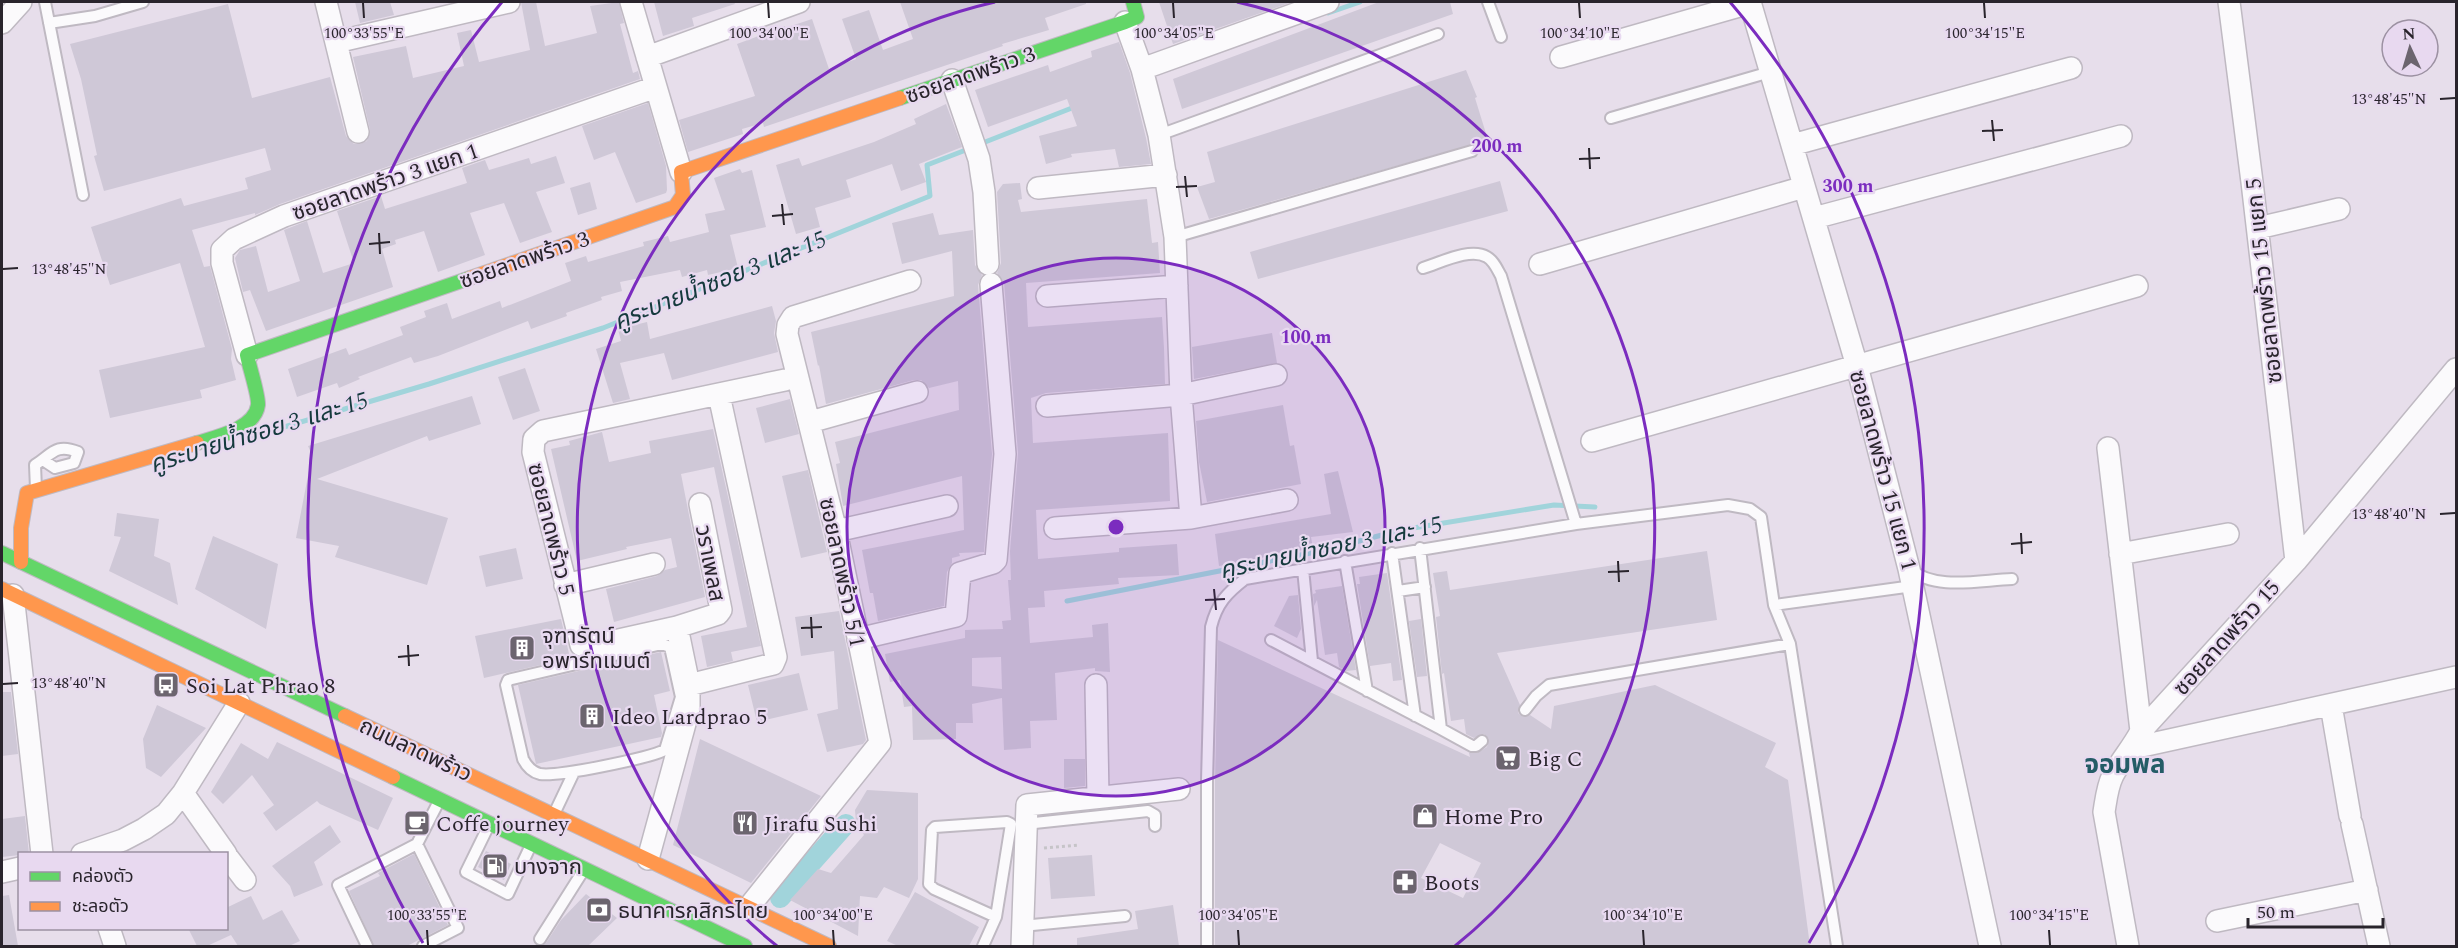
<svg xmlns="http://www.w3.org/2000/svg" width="2458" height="948" viewBox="0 0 2458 948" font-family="Spectral,'Noto Sans Thai',serif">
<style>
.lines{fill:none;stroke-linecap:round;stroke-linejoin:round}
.stream{stroke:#a1d4db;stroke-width:5}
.canal{stroke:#a1d4db;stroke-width:20}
.building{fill:#cfc8d7;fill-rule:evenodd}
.lane-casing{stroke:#bfb9c2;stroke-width:14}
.street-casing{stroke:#bfb9c2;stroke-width:24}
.fast-casing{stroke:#bfb9c2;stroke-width:16}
.slow-casing{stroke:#bfb9c2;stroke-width:16}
.path{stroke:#c6c4c8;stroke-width:3;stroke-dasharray:3 3;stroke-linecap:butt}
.lane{stroke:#fbfafc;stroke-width:10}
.street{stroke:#fbfafc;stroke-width:21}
.fast{stroke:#63d668;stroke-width:14}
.slow{stroke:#ff974d;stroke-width:14}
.ticks{fill:none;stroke:#29242c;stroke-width:2}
.ring{fill:none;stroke:#7b2cbf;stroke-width:3}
.labels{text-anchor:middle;stroke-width:4.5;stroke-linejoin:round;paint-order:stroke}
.street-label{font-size:22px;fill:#29242c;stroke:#e8d9f0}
.poi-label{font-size:22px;fill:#29242c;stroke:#e8d9f0;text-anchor:start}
.water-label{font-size:24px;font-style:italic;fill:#153a3d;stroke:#e8d9f0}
.quarter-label{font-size:26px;font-weight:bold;fill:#245c66;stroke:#e8d9f0}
.ticks-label{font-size:15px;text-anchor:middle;fill:#29242c;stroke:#e8d9f0;stroke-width:4.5;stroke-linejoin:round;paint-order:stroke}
.centre{fill:#7b2cbf;stroke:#e8d9f0;stroke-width:3}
.ring-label{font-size:18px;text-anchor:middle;font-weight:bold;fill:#7b2cbf;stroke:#e8d9f0;stroke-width:4.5;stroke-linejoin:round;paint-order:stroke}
</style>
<rect width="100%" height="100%" fill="#e7deeb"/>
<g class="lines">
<path class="stream" d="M1328,13L1360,2
M980,144L1077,106
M247,438L429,384L603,328L930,196L927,165L971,148
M1067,601L1321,551L1401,530L1554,505L1595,507"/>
<path class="canal" d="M780,898L846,824"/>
</g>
<path class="building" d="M355,2H390L394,15L360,23Z
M521,2H536L545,46L597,33L590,6L619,2L624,23L620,24L633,73L638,71L640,79L280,204L255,215V213L192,230L204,267L210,266L232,349L231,359L236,380L200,390L202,398L110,418L99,370L205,347L180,263L110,285L91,227L181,198L184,206L248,189L245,178L271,170L265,148L104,191L94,156L97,155L81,79L70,44L228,4L252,98L330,77L346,136L354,144H360L367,141L370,130L353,57L406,46L413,78L464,66L457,33L471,30L479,62L530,50Z
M654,2H734L735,4L692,18L694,26L663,36Z
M900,2H1086V4L1045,18L1049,30L1002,44L1003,46L764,127L763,123L742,129L743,134L688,152L679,120L755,96L737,44L785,26V28L812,19L829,69L856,59L842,19L869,10L883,50L913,39Z
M1159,2H1292L1173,44Z
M1379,2H1450L1453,14L1182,109L1173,79Z
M1119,42L1130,73L1146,138L1151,164L1119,167L1115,149L1071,154L1072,157L1046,164L1039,136L1077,126L1067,99L988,127L975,90L1048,65L1050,72L1092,57L1091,51Z
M1466,70L1477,97L1475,98L1488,140L1209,219L1197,187L1215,182L1207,152Z
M648,103L666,166L667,190L666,193L636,203L615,152L594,160L582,126Z
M946,104L962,147L919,164L926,182L901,191L892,164L846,180L851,197L815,208L820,227L796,234L776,165L799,158L802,166L874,142L916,124L914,119Z
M556,156L565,183L536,192L552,232L520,243L504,203L470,213L485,255L438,272L424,231L395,240L396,244L382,249L393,287L266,331L250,290L243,292L235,258L240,250L256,246L268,292L300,281L284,230L289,228L307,221L323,273L354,263L337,211L381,196L385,209L467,183L462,168L485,160L489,170L529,158L531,164Z
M740,169L742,173L752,170L766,227L730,235L738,268L708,275L707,270L682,277L680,270L620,282L622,291L601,297L602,300L566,313L567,316L531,329L528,321L438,356L414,363L411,357L358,377L360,379L339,388L337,383L297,397L288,369L346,348L349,355L403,335L400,327L426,317L424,311L447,303L452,319L500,301L502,308L571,281L565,263L586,256L588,262L644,246L643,242L668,236L670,242L709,232L705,214L725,210L714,178Z
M1500,181L1508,211L1258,279L1250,252Z
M590,182L597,209L578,215L570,188Z
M1020,183L1022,199L1018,200L1021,212L1147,199L1152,243L1158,242L1160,273L1026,283L1028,327L1162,317L1164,348L1165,384L1046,393L1031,398L1033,443L1168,433L1169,463L1170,501L1036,510L1038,559L1119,552V548L1177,544L1179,575L1118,578L1119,584L1044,591L1045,607L1028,608L1030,643L1093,637L1092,625L1108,623L1110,672L1095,671V668L1055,673L1057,720L1030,721L1031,748L1004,750L1002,698L972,704L973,723H956V739L913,740L912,706L904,707L900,680L890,682L885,654L965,638V630L1003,629L1002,621L1011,620L1008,580H1011L1010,551L1018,453L1004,283L997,273L1001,263L997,192L1003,184ZM1001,657L1002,689L972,686V658Z
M933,213L939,235L973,230L975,265L982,275L978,285L992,454L984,552L959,553L960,556L952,558V563L947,572L944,606L878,621L873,593H870L862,550L964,530L962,476L843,506L836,464L840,463L835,442L959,410L958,381L929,388L921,380H914L826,404L819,365L818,366L811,332L954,296L952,251L902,264L892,223Z
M772,306L776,321L774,333L778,352L672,380L664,353L620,363L630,399L613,403L596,349L621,341L618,329L647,322L650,339Z
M1272,333L1277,363L1194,379L1192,347Z
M525,368L540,411L513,420L498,377Z
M472,396L481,424L429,441L427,436L317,479L448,518L427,585L335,557L339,546L296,538L312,455L308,446Z
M790,399L799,434L765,443L756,408Z
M1283,405L1290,446L1294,445L1301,484L1207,502L1199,462L1196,421Z
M713,429L761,646L731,652L733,661L707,667L701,636L747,627L714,467L681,474L705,597L614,622L606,589L657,576L665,570L677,567L671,538L626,547L627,549L577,561L551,449L570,445L569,441L602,432L609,462L651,453L649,441Z
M808,470L827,552L801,558L782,476Z
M1338,471L1353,532L1311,537L1313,548L1219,566L1215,534L1331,514L1324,474Z
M117,513L159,519L154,556L170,563L178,605L109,571L121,537L114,536Z
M213,536L278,564L266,629L195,589Z
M516,548L523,579L486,587L479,556Z
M1707,551L1717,620L1497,653L1520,705L1518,713L1523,717L1530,715L1551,729L1554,706L1655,685L1776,743L1765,767L1788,780L1810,946H1215V781L1218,640L1470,757L1469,753H1477L1487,747L1489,739L1484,734L1474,738L1466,734L1464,719L1451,721L1444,673L1442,674L1436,617L1440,616L1433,573L1447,571L1450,590ZM1440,843L1481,863L1463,898L1421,878Z
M1387,573L1402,680L1393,681L1391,663L1370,666L1357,584H1360L1359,577Z
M1342,586L1356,670L1346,671L1339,667L1337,653L1325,655L1317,600L1314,606L1313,594L1316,593L1315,590Z
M1298,595L1301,629L1297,638L1274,626L1289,596Z
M839,611L866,740L863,744L827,752L817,714L838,709L834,651L801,656L795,617Z
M561,619L570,658L484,678L475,636Z
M1421,619L1427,676L1417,677L1409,621Z
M661,652L670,691L654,695L662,733L661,737L536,764L518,685Z
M799,673L808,710L757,722L748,685Z
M2,692H11L18,754L2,756Z
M157,705L206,728L161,777L146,768L143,739Z
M700,739L821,796L751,883L673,845Z
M277,742L393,798L378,830L320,804L317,801L276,831L263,813L274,805L252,775L223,804L211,792L241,743L268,759Z
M1064,759H1085V786L1064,788Z
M867,790L918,793V879L909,898L884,887L877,898L860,896L858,936L790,900L818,869L831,873L864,835L856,822L855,810Z
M25,816L29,854L2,857V819Z
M330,825L341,842L314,862L323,885L294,897L290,886L272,866Z
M486,851L511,864L504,880L478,867Z
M414,854L448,925L407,946H374L349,891L380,876L378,873Z
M1092,855L1095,896L1051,899L1048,858Z
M915,892L979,927L969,946H898L887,941Z
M586,894L617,918L588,946H534L546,943L561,920Z
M9,895L18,946H2V896Z
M251,896L263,920L282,910L300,941L289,946H238L231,935L207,946H197L188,928H226V908Z
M1173,905L1179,946H1077V938L1138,929L1135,911Z"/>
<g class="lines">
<defs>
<path id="lane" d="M45,2L83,195
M1488,2L1501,37
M49,23L95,16L143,2
M1611,118L1770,72
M1159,135L1438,34
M1175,237L1472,151
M1423,268C1440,263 1470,247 1487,257C1494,261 1497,269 1501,276L1576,524
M36,489L35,465C52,454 56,443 78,452L74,463L55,468L43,460
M1392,553L1415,716
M1345,561L1367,691
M1303,569L1312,661
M1910,569C1935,591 1980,580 2012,579
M1398,591L1425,587
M1774,605L1913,586
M1271,640L1441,729L1420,548
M662,644L670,647L681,697L665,750C649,758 558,777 540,774C532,772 527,767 523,759L506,685L508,680Z
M1525,710L1536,696L1549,685L1790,644
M1441,729L1472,746H1476L1482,741
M555,812L574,772
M1025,824L1148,811L1155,815V826
M488,827L466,872L508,894L530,847
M417,844L458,928L423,946
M1022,926L1125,916
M540,939L583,871
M367,946L338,885L417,844L438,803
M983,946L996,917L1011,824L1007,822L935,827L932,830L929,884L934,889L996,917
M1207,946V781L1211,627C1217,603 1227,593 1245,579L1576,524L1728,505L1750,509L1761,517L1774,605L1790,644L1837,946"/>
<path id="street" d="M326,2L358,132
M631,2L681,172
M1750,2L1857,366L1909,569L1990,946
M2229,2L2252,182L2296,561
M1125,22L1142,69L1328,2
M2,23L21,2
M336,42L509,2
M647,57L799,2
M1561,57L1750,3
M1142,69L1159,135L1175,237L1181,395L1191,518
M952,80L979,159L984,192L988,264
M1792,145L2071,68
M1038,188L1166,175
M1814,218L2121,136
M2258,228L2339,209
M1540,264L1804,187
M1047,296L1177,286
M247,355L222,263V250L234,239L284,216L656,87
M1047,406L1181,395L1276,375
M810,422L917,392
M1592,441L2137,286
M2108,448L2141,731
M700,504L721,610L718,614L677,627L587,647L581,645L533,452L534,439L543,431L785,380
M1055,528L1191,518L1287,500
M836,531L947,506
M2120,554L2228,534
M565,585L654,564
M13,595L42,854
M858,639L956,616L960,573L993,563L996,560L1005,454L991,284
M689,685L773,664L776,657L719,395
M1096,685L1098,797
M2331,705L2350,816
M2133,748L2456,677
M183,793L226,854
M2352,824L2379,946
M82,854L123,840L144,829L166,814L183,793L239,703
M226,855L245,880
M648,859L689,709V685L677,627
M2,872L20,868
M748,908L880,743L836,531L787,334L788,325L793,317L910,281
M2217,921L2367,890
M109,928L115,946
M1022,946L1027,805L1179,789
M2128,946L2104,812C2106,800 2107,787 2113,775C2121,760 2133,747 2141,731L2296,561L2456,369"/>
<path id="fast" d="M900,98L1125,22L1137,17L1133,2
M197,443C216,437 255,429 258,405C259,396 249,366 247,355L470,278
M2,553L345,716
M393,777L745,946"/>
<path id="slow" d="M470,278L675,207L683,195L681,172L900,98
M21,562V528L27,493L197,443
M2,589L393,777
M345,716L829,946"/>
</defs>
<use href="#lane" class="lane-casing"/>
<use href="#street" class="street-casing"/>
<use href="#fast" class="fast-casing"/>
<use href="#slow" class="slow-casing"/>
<path class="path" d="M1044,848L1079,845"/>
<use href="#lane" class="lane"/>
<use href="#street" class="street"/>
<use href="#fast" class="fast"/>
<use href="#slow" class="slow"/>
</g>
<path class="ticks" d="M363,3L364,18M768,3L769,18M1173,3L1174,18M1579,3L1580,18M1984,3L1985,18M2440,99L2455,98M1992,120L1994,141M1982,131L2003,130M1589,148L1590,169M1579,159L1600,158M1185,176L1187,197M1176,187L1197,186M782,204L784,225M772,216L793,214M379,233L380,254M369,244L390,242M3,269L18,268M2440,514L2455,513M2021,533L2022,554M2011,544L2032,542M1618,561L1619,582M1608,572L1629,571M1214,589L1216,610M1205,600L1225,599M811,617L812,638M801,628L822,627M408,645L409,666M398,657L419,655M3,684L18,683M427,930L428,945M833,930L834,945M1238,930L1239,945M1643,930L1644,945M2049,930L2050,945"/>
<circle cx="1116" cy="527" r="269" fill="#7b2cbf" fill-opacity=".12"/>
<g class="ring">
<circle cx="1116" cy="527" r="269"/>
<path d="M777 946A539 539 0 0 1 995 2M1237 2A539 539 0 0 1 1455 946"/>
<path d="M423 943A808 808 0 0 1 502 2M1730 2A808 808 0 0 1 1809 943"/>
</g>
<defs>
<symbol id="building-square" viewBox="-11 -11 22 22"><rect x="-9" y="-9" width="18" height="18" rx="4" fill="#6c656f" stroke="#e8d9f0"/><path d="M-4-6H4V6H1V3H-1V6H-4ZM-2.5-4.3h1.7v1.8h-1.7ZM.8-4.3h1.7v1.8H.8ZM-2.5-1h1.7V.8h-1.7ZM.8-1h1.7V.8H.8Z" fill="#fff"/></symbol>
<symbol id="bus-square" viewBox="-11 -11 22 22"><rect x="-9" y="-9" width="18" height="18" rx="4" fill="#6c656f" stroke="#e8d9f0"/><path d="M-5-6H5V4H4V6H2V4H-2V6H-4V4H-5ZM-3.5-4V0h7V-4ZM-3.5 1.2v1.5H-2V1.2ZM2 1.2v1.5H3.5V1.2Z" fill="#fff"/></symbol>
<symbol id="supermarket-square" viewBox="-11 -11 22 22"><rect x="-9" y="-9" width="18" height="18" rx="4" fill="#6c656f" stroke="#e8d9f0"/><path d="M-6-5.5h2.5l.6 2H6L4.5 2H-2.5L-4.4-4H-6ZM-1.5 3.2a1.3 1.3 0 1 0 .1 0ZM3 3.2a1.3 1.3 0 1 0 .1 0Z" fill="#fff"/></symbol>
<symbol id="shop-square" viewBox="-11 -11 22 22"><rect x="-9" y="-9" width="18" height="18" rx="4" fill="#6c656f" stroke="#e8d9f0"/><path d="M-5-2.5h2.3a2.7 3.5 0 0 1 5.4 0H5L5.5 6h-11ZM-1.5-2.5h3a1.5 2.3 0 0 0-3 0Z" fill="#fff"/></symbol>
<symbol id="cafe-square" viewBox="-11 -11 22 22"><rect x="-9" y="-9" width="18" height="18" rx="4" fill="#6c656f" stroke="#e8d9f0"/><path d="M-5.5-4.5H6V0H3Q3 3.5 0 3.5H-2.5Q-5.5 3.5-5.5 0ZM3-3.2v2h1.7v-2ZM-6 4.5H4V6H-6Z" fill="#fff"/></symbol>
<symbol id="restaurant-square" viewBox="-11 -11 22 22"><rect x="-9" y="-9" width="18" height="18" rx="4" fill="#6c656f" stroke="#e8d9f0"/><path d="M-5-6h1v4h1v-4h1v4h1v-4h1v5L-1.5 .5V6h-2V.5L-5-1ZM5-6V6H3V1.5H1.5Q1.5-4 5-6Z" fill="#fff"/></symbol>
<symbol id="fuel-square" viewBox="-11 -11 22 22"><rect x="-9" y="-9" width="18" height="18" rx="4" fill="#6c656f" stroke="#e8d9f0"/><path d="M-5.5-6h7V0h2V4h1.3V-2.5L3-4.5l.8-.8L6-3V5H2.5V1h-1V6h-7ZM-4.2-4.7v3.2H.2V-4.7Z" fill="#fff"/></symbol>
<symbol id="pharmacy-square" viewBox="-11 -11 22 22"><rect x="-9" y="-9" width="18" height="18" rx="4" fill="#6c656f" stroke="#e8d9f0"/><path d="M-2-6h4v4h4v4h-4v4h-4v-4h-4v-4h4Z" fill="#fff"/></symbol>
<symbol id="bank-square" viewBox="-11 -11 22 22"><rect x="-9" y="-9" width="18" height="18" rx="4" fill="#6c656f" stroke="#e8d9f0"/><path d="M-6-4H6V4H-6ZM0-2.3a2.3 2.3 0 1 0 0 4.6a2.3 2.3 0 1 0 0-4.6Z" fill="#fff"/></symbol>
</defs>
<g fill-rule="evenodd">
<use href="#building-square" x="507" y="633" width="30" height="30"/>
<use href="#bus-square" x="151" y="670" width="30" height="30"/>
<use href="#building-square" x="577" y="701" width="30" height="30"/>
<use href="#supermarket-square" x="1493" y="743" width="30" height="30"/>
<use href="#shop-square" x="1410" y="801" width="30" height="30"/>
<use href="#cafe-square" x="402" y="808" width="30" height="30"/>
<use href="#restaurant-square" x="730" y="808" width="30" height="30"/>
<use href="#fuel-square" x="480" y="851" width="30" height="30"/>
<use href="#pharmacy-square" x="1390" y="867" width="30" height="30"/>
<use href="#bank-square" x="584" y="895" width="30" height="30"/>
</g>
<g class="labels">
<g class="street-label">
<text transform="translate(970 74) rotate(-19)" y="8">ซอยลาดพร้าว 3</text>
<text transform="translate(385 181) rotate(-19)" y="8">ซอยลาดพร้าว 3 แยก 1</text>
<text transform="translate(524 259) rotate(-19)" y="8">ซอยลาดพร้าว 3</text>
<text transform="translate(2263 281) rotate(-96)" y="8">ซอยลาดพร้าว 15 แยก 5</text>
<text transform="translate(1884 470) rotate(75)" y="8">ซอยลาดพร้าว 15 แยก 1</text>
<text transform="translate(552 529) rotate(76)" y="8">ซอยลาดพร้าว 5</text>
<text transform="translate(711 563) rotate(79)" y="8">วราเพลส</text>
<text transform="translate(843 572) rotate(78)" y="8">ซอยลาดพร้าว 5/1</text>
<text transform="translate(2226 637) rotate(-48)" y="8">ซอยลาดพร้าว 15</text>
<text transform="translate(416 749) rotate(25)" y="8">ถนนลาดพร้าว</text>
</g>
<g class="poi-label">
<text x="542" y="643">จุฑารัตน์<tspan x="542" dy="25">อพาร์ทเมนต์</tspan></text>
<text x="186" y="693">Soi Lat Phrao 8</text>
<text x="612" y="724">Ideo Lardprao 5</text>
<text x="1528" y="766">Big C</text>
<text x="1444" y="824">Home Pro</text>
<text x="436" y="831">Coffe journey</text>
<text x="764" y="831">Jirafu Sushi</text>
<text x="514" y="874">บางจาก</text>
<text x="1424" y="890">Boots</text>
<text x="618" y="918">ธนาคารกสิกรไทย</text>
</g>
<g class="water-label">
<text transform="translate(720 280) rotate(-22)" y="8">คูระบายน้ำซอย 3 และ 15</text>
<text transform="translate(259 432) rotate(-17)" y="8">คูระบายน้ำซอย 3 และ 15</text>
<text transform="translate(1331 547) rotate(-12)" y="8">คูระบายน้ำซอย 3 และ 15</text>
</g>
<g class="quarter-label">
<text x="2125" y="773">จอมพล</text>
</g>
</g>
<g class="ticks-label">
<text x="364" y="38">100°33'55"E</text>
<text x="769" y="38">100°34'00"E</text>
<text x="1174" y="38">100°34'05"E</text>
<text x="1580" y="38">100°34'10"E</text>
<text x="1985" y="38">100°34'15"E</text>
<text x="2389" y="104">13°48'45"N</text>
<text x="69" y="274">13°48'45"N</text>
<text x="2389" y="519">13°48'40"N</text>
<text x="69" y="688">13°48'40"N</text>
<text x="427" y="920">100°33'55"E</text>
<text x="833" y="920">100°34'00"E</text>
<text x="1238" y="920">100°34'05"E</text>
<text x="1643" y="920">100°34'10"E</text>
<text x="2049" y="920">100°34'15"E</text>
</g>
<circle cx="1116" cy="527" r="9" class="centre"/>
<g class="ring-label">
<text x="1497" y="152">200 m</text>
<text x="1848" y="192">300 m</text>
<text x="1306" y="343">100 m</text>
</g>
<rect width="2458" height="948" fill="none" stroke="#29242c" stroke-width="6"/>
<rect x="18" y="852" width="210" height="78" fill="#e8d9f0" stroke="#9c91a2" stroke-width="1.5"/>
<rect x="30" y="872" width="30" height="9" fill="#63d668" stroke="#9c91a2" stroke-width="1.5"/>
<text x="72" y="882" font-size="18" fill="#29242c">คล่องตัว</text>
<rect x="30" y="902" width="30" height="9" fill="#ff974d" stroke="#9c91a2" stroke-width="1.5"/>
<text x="72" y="912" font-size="18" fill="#29242c">ชะลอตัว</text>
<g transform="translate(2410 48) rotate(356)"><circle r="28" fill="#e8d9f0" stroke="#9c91a2" stroke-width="1.5"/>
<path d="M0-4.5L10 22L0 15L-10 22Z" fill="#6c656f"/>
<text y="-9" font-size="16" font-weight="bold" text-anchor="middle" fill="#29242c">N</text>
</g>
<path d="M2248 918v9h135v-9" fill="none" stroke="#29242c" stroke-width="3"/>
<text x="2257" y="918" font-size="18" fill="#29242c" stroke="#e8d9f0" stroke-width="4.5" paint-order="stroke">50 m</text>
</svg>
